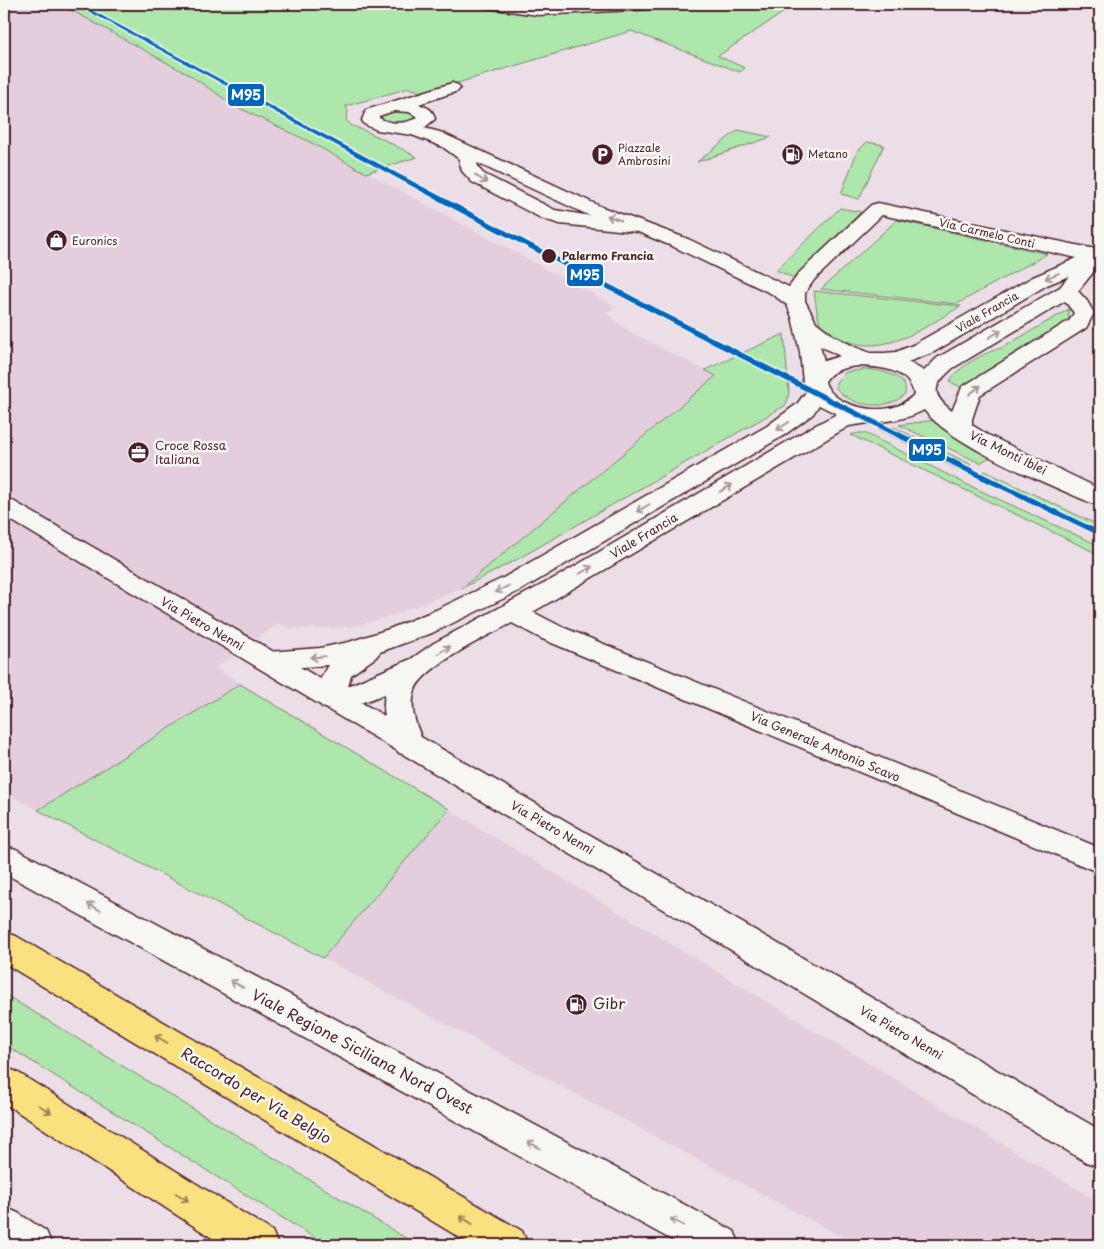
<svg xmlns="http://www.w3.org/2000/svg" width="1104" height="1249" viewBox="0 0 1104 1249" font-family="'Playpen Sans',sans-serif">
<style>
.built{fill:#e4cede}
.green{fill:#aee7ac;stroke:#7c836c}
.lines{fill:none;stroke-linecap:round;stroke-linejoin:round}
.minor-casing{stroke:#4a1f2b;stroke-width:3}
.tertiary-casing{stroke:#4a1f2b;stroke-width:3}
.motorway-casing{stroke:#4a1f2b;stroke-width:3}
.minor{fill:#f6f6f2;fill-rule:evenodd}
.tertiary{fill:#f6f6f2;fill-rule:evenodd}
.motorway{fill:#fae180;fill-rule:evenodd}
.rail-1-casing{stroke:#f6f6f2;stroke-width:3}
.rail-1{fill:#0065bd;fill-rule:evenodd}
.oneway{stroke:#a99598}
.oneway2{stroke:#a28056}
.stop-dot{fill:#4a1f2b;stroke:#f6f6f2;stroke-width:2}
.labels{text-anchor:middle;stroke-width:5;stroke-linejoin:round;paint-order:stroke}
.far-poi-label{font-size:11px;fill:#4a1f2b;stroke:#f6f6f2;text-anchor:start}
.far-street-label{font-size:11px;fill:#4a1f2b;stroke:#f6f6f2}
.far-stop-label{font-size:11px;font-weight:bold;fill:#4a1f2b;stroke:#f6f6f2;text-anchor:start}
.poi-label{font-size:12px;fill:#4a1f2b;stroke:#f6f6f2;text-anchor:start}
.street-label{font-size:12px;fill:#4a1f2b;stroke:#f6f6f2}
.near-poi-label{font-size:15px;fill:#4a1f2b;stroke:#f6f6f2;text-anchor:start}
.near-street-label{font-size:15px;fill:#4a1f2b;stroke:#f6f6f2}
.line-badge{stroke:#f6f6f2;stroke-width:2}
.badge-label{font-size:14px;text-anchor:middle;font-weight:bold;fill:#fff}
</style>
<rect width="100%" height="100%" fill="#ebdee6"/>
<filter id="ink" filterUnits="userSpaceOnUse"><feTurbulence type="fractalNoise" baseFrequency=".02" numOctaves="2"/><feDisplacementMap in="SourceGraphic" scale="10" xChannelSelector="R" yChannelSelector="G"/><feConvolveMatrix kernelMatrix="1 2 1 2 8 2 1 2 1" color-interpolation-filters="sRGB"/></filter>
<g filter="url(#ink)">
<path class="built" d="M4,4H60L191,77L235,106L306,140L617,307L606,313L629,331L716,376L462,588L388,617L357,626L314,629L290,628L278,624L215,668L1100,1203V1245H857L271,930L4,792Z"/>
<path class="green" d="M60,4H454L524,14L750,4L784,12L718,56L745,68L740,72L631,31L424,93L409,88L346,106L348,111L346,120L351,125L379,137L417,157L366,173L306,140L235,106L191,76Z
M391,111H408L415,116C407,125 390,125 381,118L383,114Z
M738,130L771,137L697,162Z
M867,142L884,145L859,199L841,194L857,152Z
M840,208L861,212L794,278L776,270Z
M897,220L1047,254L957,304L821,289Z
M814,291L961,306C925,327 887,357 843,340C835,337 825,333 821,325C816,315 816,301 814,291Z
M1069,309L1068,325L963,388L950,382C953,369 989,350 1002,348Z
M784,334L789,393L786,405L516,560L462,588L716,376L705,370Z
M867,369C881,371 909,375 905,394C888,412 850,407 836,388V382L846,372Z
M935,420L990,457L980,463L899,425Z
M894,427L970,464L971,466L966,470L957,469L878,429Z
M859,433H865L968,485L1100,546V555L851,435Z
M985,471L1100,526V536L977,478Z
M240,684L449,809L323,958L38,810Z
M4,994L417,1245H326L4,1044Z"/>
<g class="lines">
<defs>
<path id="minor" d="M4,4H12L9,8L4,9Z
M481,4H517L538,7L595,4H677L675,7L670,8L538,15L488,8L483,7Z
M452,83L458,85L460,88L458,91L419,104C428,108 433,109 435,119L424,128L440,132L602,207L688,239L789,287L800,272L871,205L878,203L1100,250V264L1078,291L1087,301L1094,313L1086,328L980,395L972,419V425L986,434L1100,489V505L1091,503C1046,483 954,447 924,410C901,423 875,421 849,426L533,612L560,626L1100,848V873L540,638L512,623C489,635 423,667 415,690C408,709 418,730 425,746L421,753L410,756L399,753C389,736 381,714 385,694C366,701 342,712 322,707C313,693 320,678 328,665L267,670L257,667L253,661L257,655L267,652L320,648L349,642L389,629L436,610L503,578L767,426L797,404L806,392L803,382L800,352L792,317L787,305L772,294L674,247L638,232L560,224L541,218L472,182L462,171L459,159L443,147L412,135L377,130L364,124L362,120L366,110ZM394,111L409,112L418,117C407,124 391,125 379,118V116ZM477,163L588,215L591,216L555,210L484,174L479,169ZM882,215L1077,258L1033,277L913,345L896,352L884,353H870L855,347L834,336L816,322L805,301V293L814,280ZM1069,276L1060,287L937,358L924,371L908,362L934,352L1047,285ZM1065,301L1074,313L1070,320L962,387L952,411C929,393 934,385 953,368ZM820,346L840,356L824,361ZM859,366C880,367 910,369 914,395C908,400 902,405 894,407C873,413 833,406 825,382C830,370 847,367 859,366ZM819,405L837,414L812,427L560,575L434,643L411,659L348,686L351,675L376,657L380,652L432,633L521,590L783,436L813,414Z"/>
<path id="tertiary" d="M4,499L13,501L1100,1130V1167L1086,1162L4,516Z
M4,846L16,849L734,1231L740,1245H681L4,873Z
M4,1207L18,1213L46,1231L52,1245H4Z"/>
<path id="motorway" d="M4,932L16,936L522,1231L528,1245H472L4,963Z
M4,1067L17,1072L272,1231L278,1245H223L4,1103Z"/>
</defs>
<use href="#minor" class="minor-casing"/>
<use href="#tertiary" class="tertiary-casing"/>
<use href="#motorway" class="motorway-casing"/>
<use href="#minor" class="minor"/>
<use href="#tertiary" class="tertiary"/>
<use href="#motorway" class="motorway"/>
<defs>
<path id="rail-1" d="M75,4H80C417,185 755,364 1100,531V536L968,473L711,343L456,210Z"/>
</defs>
<use href="#rail-1" class="rail-1-casing"/>
<use href="#rail-1" class="rail-1"/>
</g>
<defs><path id="oneway-shaft" d="M-6 0H5M1.5-3L5.5 0L1.5 3" fill="none" stroke-width="1.6" stroke-linecap="round" stroke-linejoin="round" transform="scale(1.25)"/></defs>
<g class="oneway">
<use href="#oneway-shaft" transform="translate(481 179) rotate(34)"/>
<use href="#oneway-shaft" transform="translate(614 218) rotate(-161)"/>
<use href="#oneway-shaft" transform="translate(1052 276) rotate(157)"/>
<use href="#oneway-shaft" transform="translate(995 334) rotate(-31)"/>
<use href="#oneway-shaft" transform="translate(975 390) rotate(-38)"/>
<use href="#oneway-shaft" transform="translate(783 426) rotate(146)"/>
<use href="#oneway-shaft" transform="translate(726 488) rotate(-31)"/>
<use href="#oneway-shaft" transform="translate(643 508) rotate(150)"/>
<use href="#oneway-shaft" transform="translate(586 570) rotate(-31)"/>
<use href="#oneway-shaft" transform="translate(502 589) rotate(153)"/>
<use href="#oneway-shaft" transform="translate(444 650) rotate(-30)"/>
<use href="#oneway-shaft" transform="translate(318 657) rotate(175)"/>
<use href="#oneway-shaft" transform="translate(94 907) rotate(-152)"/>
<use href="#oneway-shaft" transform="translate(237 984) rotate(-152)"/>
<use href="#oneway-shaft" transform="translate(534 1145) rotate(-152)"/>
<use href="#oneway-shaft" transform="translate(677 1222) rotate(-152)"/>
</g>
<g class="oneway2">
<use href="#oneway-shaft" transform="translate(161 1039) rotate(-149)"/>
<use href="#oneway-shaft" transform="translate(45 1109) rotate(32)"/>
<use href="#oneway-shaft" transform="translate(182 1197) rotate(32)"/>
<use href="#oneway-shaft" transform="translate(466 1220) rotate(-149)"/>
</g>
</g>
<defs>
<symbol id="parking-disc" viewBox="-11 -11 22 22"><circle r="9.5" fill="#4a1f2b" stroke="#f6f6f2"/><path d="M-3.5-5.5H1a3.5 3.5 0 0 1 0 7H-1V5.5H-3.5ZM-1-3.4V-.6H.8a1.4 1.4 0 0 0 0-2.8Z" fill="#fff"/></symbol>
<symbol id="fuel-disc" viewBox="-11 -11 22 22"><circle r="9.5" fill="#4a1f2b" stroke="#f6f6f2"/><path d="M-5.5-6h7V0h2V4h1.3V-2.5L3-4.5l.8-.8L6-3V5H2.5V1h-1V6h-7ZM-4.2-4.7v3.2H.2V-4.7Z" fill="#fff"/></symbol>
<symbol id="shop-disc" viewBox="-11 -11 22 22"><circle r="9.5" fill="#4a1f2b" stroke="#f6f6f2"/><path d="M-5-2.5h2.3a2.7 3.5 0 0 1 5.4 0H5L5.5 6h-11ZM-1.5-2.5h3a1.5 2.3 0 0 0-3 0Z" fill="#fff"/></symbol>
<symbol id="office-disc" viewBox="-11 -11 22 22"><circle r="9.5" fill="#4a1f2b" stroke="#f6f6f2"/><path d="M-6-3h4V-5.5h4V-3h4V5H-6ZM-1-4.5V-3h2v-1.5ZM-6 0V1H6V0Z" fill="#fff"/></symbol>
</defs>
<g fill-rule="evenodd">
<use href="#parking-disc" x="590" y="142" width="25" height="25"/>
<use href="#fuel-disc" x="780" y="142" width="25" height="25"/>
<use href="#shop-disc" x="44" y="228" width="25" height="25"/>
<use href="#office-disc" x="126" y="440" width="25" height="25"/>
<use href="#fuel-disc" x="564" y="992" width="25" height="25"/>
</g>
<circle class="stop-dot" cx="549" cy="256" r="8"/>
<g class="labels">
<g class="far-poi-label">
<text x="618" y="152">Piazzale<tspan x="618" dy="13">Ambrosini</tspan></text>
<text x="808" y="158">Metano</text>
<text x="72" y="245">Euronics</text>
</g>
<g class="far-street-label">
<text transform="translate(987 233) rotate(13)" y="4">Via Carmelo Conti</text>
<text transform="translate(987 312) rotate(-30)" y="4">Viale Francia</text>
</g>
<g class="far-stop-label">
<text x="562" y="260">Palermo Francia</text>
</g>
<g class="poi-label">
<text x="155" y="450">Croce Rossa<tspan x="155" dy="14">Italiana</tspan></text>
</g>
<g class="street-label">
<text transform="translate(1008 453) rotate(26)" y="4">Via Monti Iblei</text>
<text transform="translate(644 536) rotate(-31)" y="4">Viale Francia</text>
<text transform="translate(202 624) rotate(30)" y="4">Via Pietro Nenni</text>
<text transform="translate(825 747) rotate(23)" y="4">Via Generale Antonio Scavo</text>
<text transform="translate(552 828) rotate(30)" y="4">Via Pietro Nenni</text>
<text transform="translate(901 1033) rotate(30)" y="4">Via Pietro Nenni</text>
</g>
<g class="near-poi-label">
<text x="593" y="1009">Gibr</text>
</g>
<g class="near-street-label">
<text transform="translate(362 1052) rotate(28)" y="5">Viale Regione Siciliana Nord Ovest</text>
<text transform="translate(256 1096) rotate(31)" y="5">Raccordo per Via Belgio</text>
</g>
</g>
<g class="line-badge">
<rect x="227" y="83" width="38" height="24" rx="5" fill="#0065bd"/>
<rect x="566" y="263" width="38" height="24" rx="5" fill="#0065bd"/>
<rect x="908" y="438" width="38" height="24" rx="5" fill="#0065bd"/>
</g>
<g class="badge-label">
<text x="246" y="100">M95</text>
<text x="585" y="280">M95</text>
<text x="927" y="455">M95</text>
</g>
<rect width="1104" height="1249" fill="none" stroke="#f6f6f2" stroke-width="20"/>
<rect x="10" y="10" width="1084" height="1229" fill="none" stroke="#4a1f2b" stroke-width="2" filter="url(#ink)"/>
</svg>
